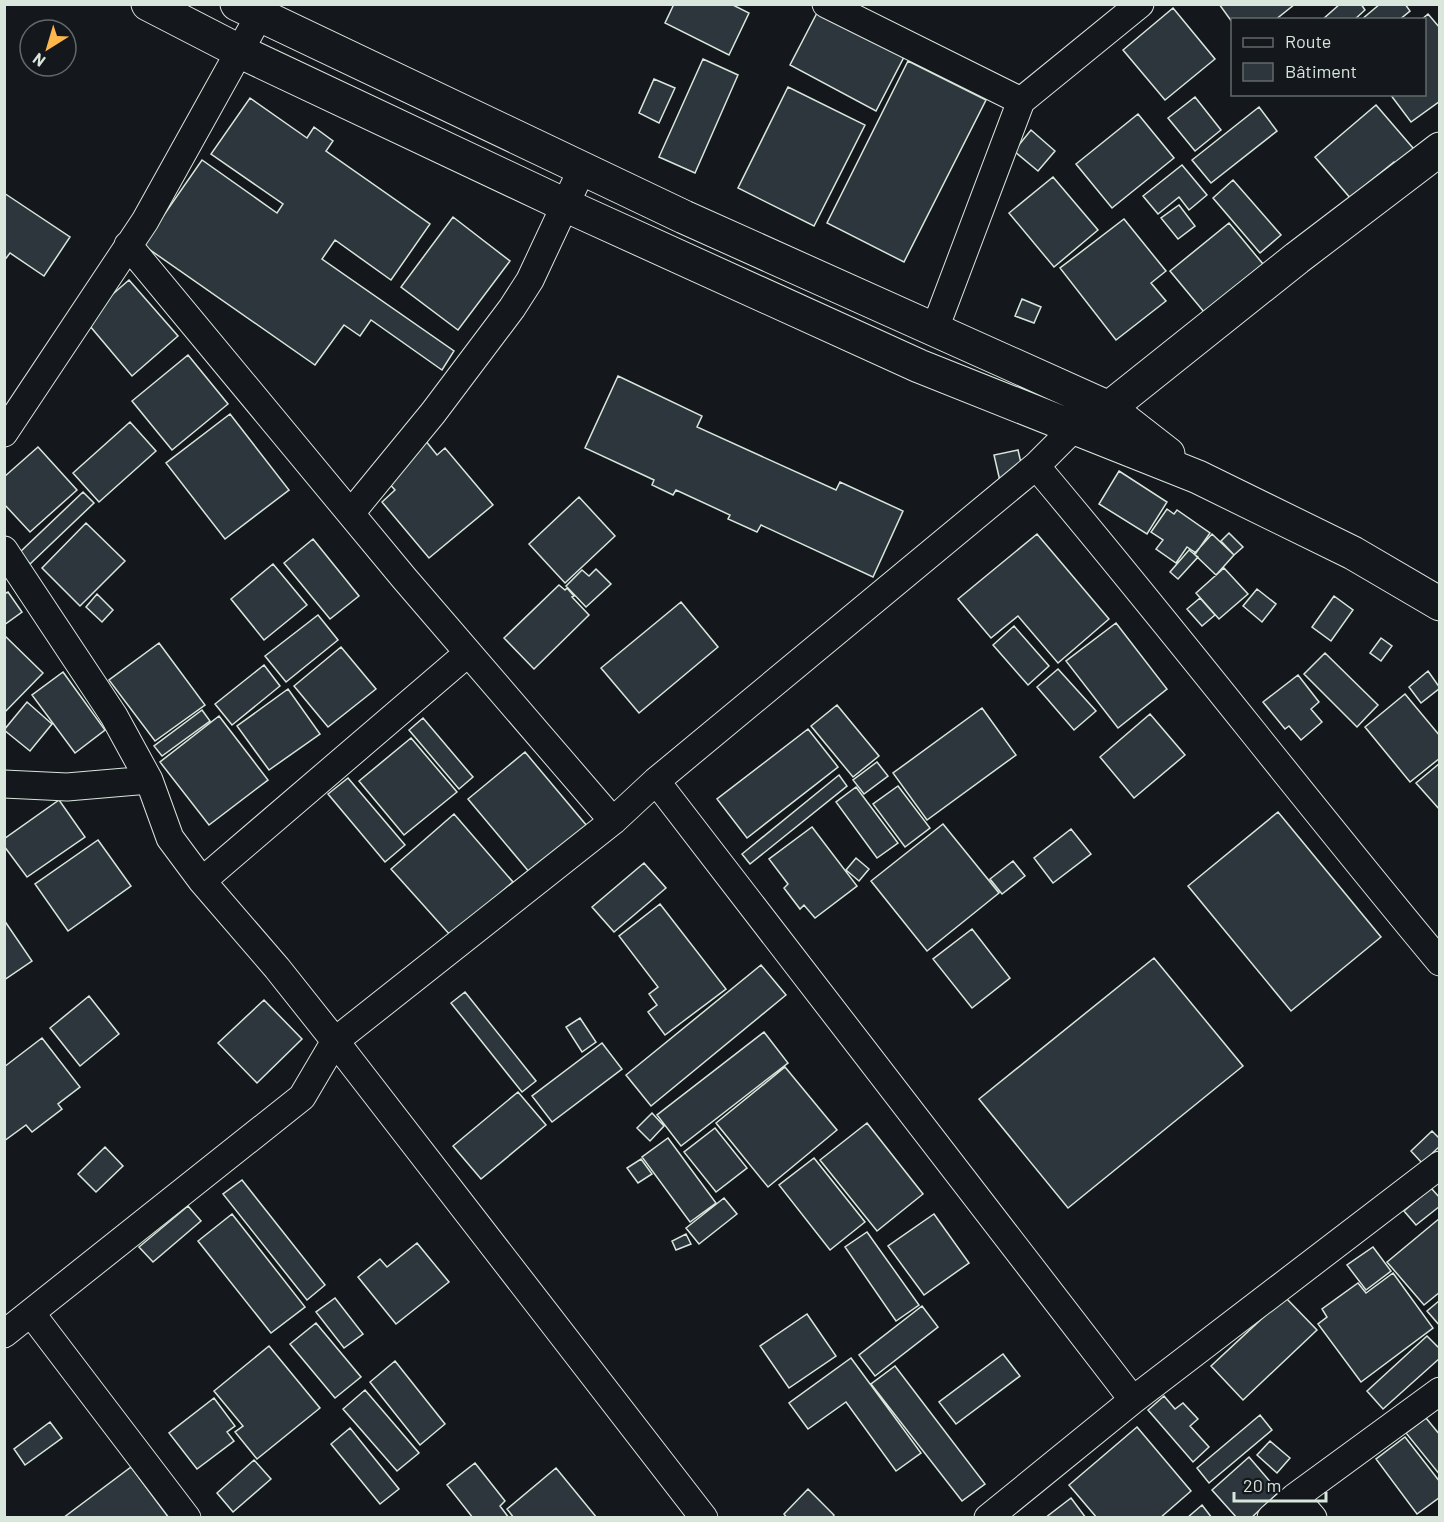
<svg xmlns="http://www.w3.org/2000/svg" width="1444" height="1522" viewBox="0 0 1444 1522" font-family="Barlow,sans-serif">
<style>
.building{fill:#2c363c;stroke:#d8e6dc;stroke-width:1.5}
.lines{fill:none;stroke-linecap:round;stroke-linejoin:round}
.street-casing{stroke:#d8e6dc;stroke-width:29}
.secondary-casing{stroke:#d8e6dc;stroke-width:35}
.primary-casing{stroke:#d8e6dc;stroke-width:35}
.street{stroke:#14181c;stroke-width:27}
.secondary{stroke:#14181c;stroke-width:33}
.primary{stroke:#14181c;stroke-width:33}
</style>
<rect width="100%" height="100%" fill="#14181c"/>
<path class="building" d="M674,4H731L749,13L729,55L665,23Z
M1219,4H1295L1275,20H1232V22Z
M1340,4H1361L1365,10L1354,20H1322Z
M1380,4H1405L1410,11L1399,20H1361Z
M1173,8L1215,59L1165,100L1123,50Z
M818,11L904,57L876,111L790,65Z
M1428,14L1440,28V101L1411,122L1390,94H1424V20H1421Z
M703,59L738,75L695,173L659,157Z
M908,61L986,100L904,262L827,223Z
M654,79L675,88L659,123L639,113Z
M788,87L865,125L814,226L738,188Z
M1195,97L1221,130L1195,151L1168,118Z
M250,98L307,138L314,127L333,141L326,151L430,224L391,280L335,240L322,259L454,351L442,370L371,320L360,336L344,325L315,365L143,245L202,160L277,213L283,204L211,154Z
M1376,105L1419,155L1402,171L1394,162L1367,184L1358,207L1315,157Z
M1259,107L1277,131L1211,183L1192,160Z
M1138,114L1174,158L1112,208L1076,164Z
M1031,130L1055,151L1038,171L1014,151Z
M1182,165L1207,195L1189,210L1179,197L1158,214L1143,196Z
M1053,177L1098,230L1054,267L1009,213Z
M1233,180L1281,235L1260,253L1213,198Z
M4,193L70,237L44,276L10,253L4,261Z
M1179,205L1195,226L1178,239L1161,218Z
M453,217L510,261L458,330L401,287Z
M1124,219L1166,271L1151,283L1166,301L1116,340L1060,268Z
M1229,223L1263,264L1204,312L1170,271Z
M129,280L178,336L132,376L84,319Z
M1022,299L1041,307L1034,323L1015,316Z
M188,355L228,404L172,450L132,401Z
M618,376L702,416L697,427L836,490L840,482L903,511L873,577L761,525L757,532L728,519L730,515L676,490L673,495L652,485L654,480L585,448Z
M230,414L289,490L225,539L166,463Z
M130,422L156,451L99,502L73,473Z
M425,440L437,455L445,448L493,505L429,558L382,502L395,490L386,480Z
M38,447L77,490L30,532L4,504V477Z
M1018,450L1024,476L1000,481L994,455Z
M1119,471L1167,502L1147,534L1099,504Z
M83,492L94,503L30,564L19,553Z
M579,497L615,536L565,583L529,544Z
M1167,509L1174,514L1177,510L1210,533L1196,553L1187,547L1176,563L1156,549L1163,540L1151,532Z
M86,523L125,561L80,606L42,568Z
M1229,533L1243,547L1234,555L1221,541Z
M1037,534L1109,619L1058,663L1018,616L991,638L958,599Z
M1212,534L1234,555L1216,575L1194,554Z
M313,539L359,596L330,619L284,563Z
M1189,550L1198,557L1178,579L1170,572Z
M273,564L307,605L264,640L231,599Z
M1224,568L1248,594L1219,619L1196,593Z
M596,569L611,584L586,607L566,586L582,570L589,576Z
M559,585L565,590L567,588L574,596L572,597L589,615L534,669L504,638Z
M1257,589L1276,604L1262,622L1243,606Z
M8,592L22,612L4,625V594Z
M97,594L113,610L102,622L86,607Z
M1334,596L1353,610L1331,641L1312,627Z
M1200,598L1215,615L1202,626L1187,609Z
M681,602L718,647L639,713L601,668Z
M318,615L338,640L286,682L265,656Z
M1116,623L1167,689L1118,728L1066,661Z
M1014,626L1049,666L1028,685L993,645Z
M4,635L43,673L4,713Z
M1381,638L1392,646L1381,661L1370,653Z
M159,643L205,705L155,741L109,680Z
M341,647L376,689L328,727L294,686Z
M1325,653L1378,705L1357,727L1304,674Z
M264,665L280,686L232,725L215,704Z
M1058,669L1096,711L1074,730L1037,687Z
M1428,671L1440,688L1421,703L1409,687Z
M63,672L105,730L75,753L32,695Z
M1298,675L1319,702L1311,709L1322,722L1301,740L1289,726L1285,729L1263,702Z
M288,689L320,734L269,770L237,726Z
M1405,694L1440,736V758L1410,782L1365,727Z
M27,702L52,724L30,751L4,730Z
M837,705L879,756L853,777L811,726Z
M982,708L1016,755L927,820L893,773Z
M202,710L210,721L162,756L154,746Z
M1150,714L1185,755L1134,798L1100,757Z
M219,716L268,780L209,825L160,762Z
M423,718L473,777L459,789L409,730Z
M808,729L838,767L747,838L717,799Z
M411,738L457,792L404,835L359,781Z
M525,752L587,826L530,873L468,799Z
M877,762L888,776L864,794L853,780Z
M1440,763V810L1416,783Z
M839,775L847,786L750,864L742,854Z
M348,778L405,845L385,862L328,794Z
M898,786L930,828L905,847L873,804Z
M856,787L898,843L877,858L836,802Z
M59,800L85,837L27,877L4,846V839Z
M1278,812L1381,937L1291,1011L1188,886Z
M454,814L513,882L451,936L391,869Z
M943,824L999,893L927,951L871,881Z
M812,827L857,886L815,918L804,905L800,909L784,888L788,884L769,859Z
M1071,829L1091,854L1053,883L1034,858Z
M98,840L131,886L68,931L35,884Z
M856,858L869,869L859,881L846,870Z
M1013,861L1025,876L1002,894L990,879Z
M644,863L666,888L614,932L592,907Z
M660,904L726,989L665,1035L648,1012L657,1005L649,994L658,987L619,936Z
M4,920L32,961L4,980Z
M972,929L1010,978L972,1008L933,959Z
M1154,958L1243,1066L1068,1208L979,1099Z
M761,965L786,995L651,1106L626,1075Z
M465,992L536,1081L522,1092L451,1003Z
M89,996L119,1034L80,1066L50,1028Z
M264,1000L302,1039L257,1083L218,1043Z
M580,1018L596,1042L582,1052L566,1027Z
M764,1032L788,1063L681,1146L657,1115Z
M42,1038L80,1087L58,1104L62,1109L32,1132L26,1125L4,1141V1067Z
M602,1043L622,1069L552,1122L532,1096Z
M785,1067L837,1130L768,1187L716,1123Z
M518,1092L546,1125L481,1179L453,1146Z
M652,1113L664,1126L650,1141L637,1128Z
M867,1123L923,1194L877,1231L820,1160Z
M715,1128L747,1168L716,1192L684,1152Z
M1432,1131L1440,1139V1146L1422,1163L1411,1151Z
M668,1138L716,1203L690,1222L642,1157Z
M105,1147L123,1166L96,1192L78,1174Z
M814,1158L865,1222L830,1250L779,1185Z
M641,1159L652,1174L638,1183L627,1168Z
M242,1180L325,1285L307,1300L223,1194Z
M1431,1188L1440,1198V1206L1416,1225L1404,1211Z
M724,1198L737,1214L699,1244L686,1228Z
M188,1206L201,1221L153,1262L139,1247Z
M232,1214L305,1307L271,1333L198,1241Z
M934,1214L969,1263L924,1295L888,1246Z
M1440,1218V1292L1424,1305L1387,1262Z
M867,1232L919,1305L896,1321L845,1247Z
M686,1234L691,1244L676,1250L672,1241Z
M417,1243L449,1282L396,1324L358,1277L380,1259L387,1267Z
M1373,1247L1391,1271L1366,1290L1347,1265Z
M1393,1273L1433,1328L1361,1382L1318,1324L1327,1317L1322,1309L1358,1283L1366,1293Z
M1285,1297L1317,1330L1243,1400L1211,1366Z
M335,1298L363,1334L344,1348L316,1312Z
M1440,1300V1326L1427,1311Z
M922,1306L938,1327L875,1376L859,1355Z
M807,1314L836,1356L789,1388L760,1346Z
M316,1323L361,1377L335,1398L290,1344Z
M1427,1336L1440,1349V1358L1383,1409L1367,1391Z
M269,1346L320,1408L257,1459L235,1432L243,1426L214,1391Z
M1003,1354L1020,1376L956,1424L939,1402Z
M851,1358L921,1453L896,1471L846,1402L808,1429L789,1403Z
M395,1361L445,1424L420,1445L370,1382Z
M895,1366L985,1484L962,1501L871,1384Z
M365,1390L419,1453L397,1471L343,1409Z
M1164,1396L1175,1409L1183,1403L1198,1419L1190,1426L1209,1447L1193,1462L1148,1410Z
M214,1398L235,1426L227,1432L234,1441L197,1469L169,1433Z
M1260,1415L1272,1430L1209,1483L1197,1468Z
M1426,1418L1440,1435V1475L1406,1433Z
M50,1422L62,1438L25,1465L14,1449Z
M1137,1427L1191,1491L1160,1518H1097L1069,1485Z
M350,1428L399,1489L380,1504L331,1444Z
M1405,1437L1440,1482V1497L1417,1514L1376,1459Z
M1270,1441L1290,1458L1277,1473L1257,1455Z
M1249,1457L1279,1492L1251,1518H1237L1212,1490Z
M254,1460L271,1479L233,1512L217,1493Z
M475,1463L505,1501L500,1506L509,1518H473L447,1485Z
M131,1467L169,1518H63Z
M556,1468L597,1518H514L507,1509Z
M808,1489L834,1515L832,1518H787L784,1514Z
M1071,1498L1086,1518H1045Z
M1202,1505L1212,1518H1187Z"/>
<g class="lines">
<defs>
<path id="street" d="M826,4L1021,101
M128,245L404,578L613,821
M934,331L1021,101L1140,4
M4,433L145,221L259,16
M1036,466C1174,629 1303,798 1440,962
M351,513L433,413L512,308L530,280L582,169
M4,550L114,716L149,780L170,838L202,881L277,968L335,1041L704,1518
M656,781L1133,1400
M4,784L67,787L149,780
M202,881L468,653
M31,1313L187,1518
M4,1334L302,1097L335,1041L613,821L656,781L1036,466L1073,429
M1295,1497L1313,1518
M988,1518L1133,1400L1440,1165
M1271,1518L1295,1497L1440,1391"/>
<path id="secondary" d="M1085,422L1109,408L1297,258L1440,149"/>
<path id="primary" d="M148,4L241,52L565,205L919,366L1198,477L1353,553L1440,604
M237,4L684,217L1109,408L1168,454"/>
</defs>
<use href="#street" class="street-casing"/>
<use href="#secondary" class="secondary-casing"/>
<use href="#primary" class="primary-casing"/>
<use href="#street" class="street"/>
<use href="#secondary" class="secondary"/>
<use href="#primary" class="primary"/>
</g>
<rect width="1444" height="1522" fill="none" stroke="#d8e6dc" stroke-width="12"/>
<rect x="1231" y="18" width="195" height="78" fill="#14181c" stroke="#626a69" stroke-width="1.5"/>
<rect x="1243" y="38" width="30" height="9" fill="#14181c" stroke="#626a69" stroke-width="1.5"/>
<text x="1285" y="48" font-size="18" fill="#d8e6dc">Route</text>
<rect x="1243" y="63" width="30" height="18" fill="#2c363c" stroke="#626a69" stroke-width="1.5"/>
<text x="1285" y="78" font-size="18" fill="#d8e6dc">Bâtiment</text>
<g transform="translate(48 48) rotate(217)"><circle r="28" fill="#14181c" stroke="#626a69" stroke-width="1.5"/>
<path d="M0-4.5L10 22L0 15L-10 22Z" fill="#ffb74d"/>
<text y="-9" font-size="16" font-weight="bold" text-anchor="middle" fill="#d8e6dc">N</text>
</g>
<path d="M1234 1492v9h92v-9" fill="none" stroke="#d8e6dc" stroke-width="3"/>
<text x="1243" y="1492" font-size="18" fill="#d8e6dc" stroke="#14181c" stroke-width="4.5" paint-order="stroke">20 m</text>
</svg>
